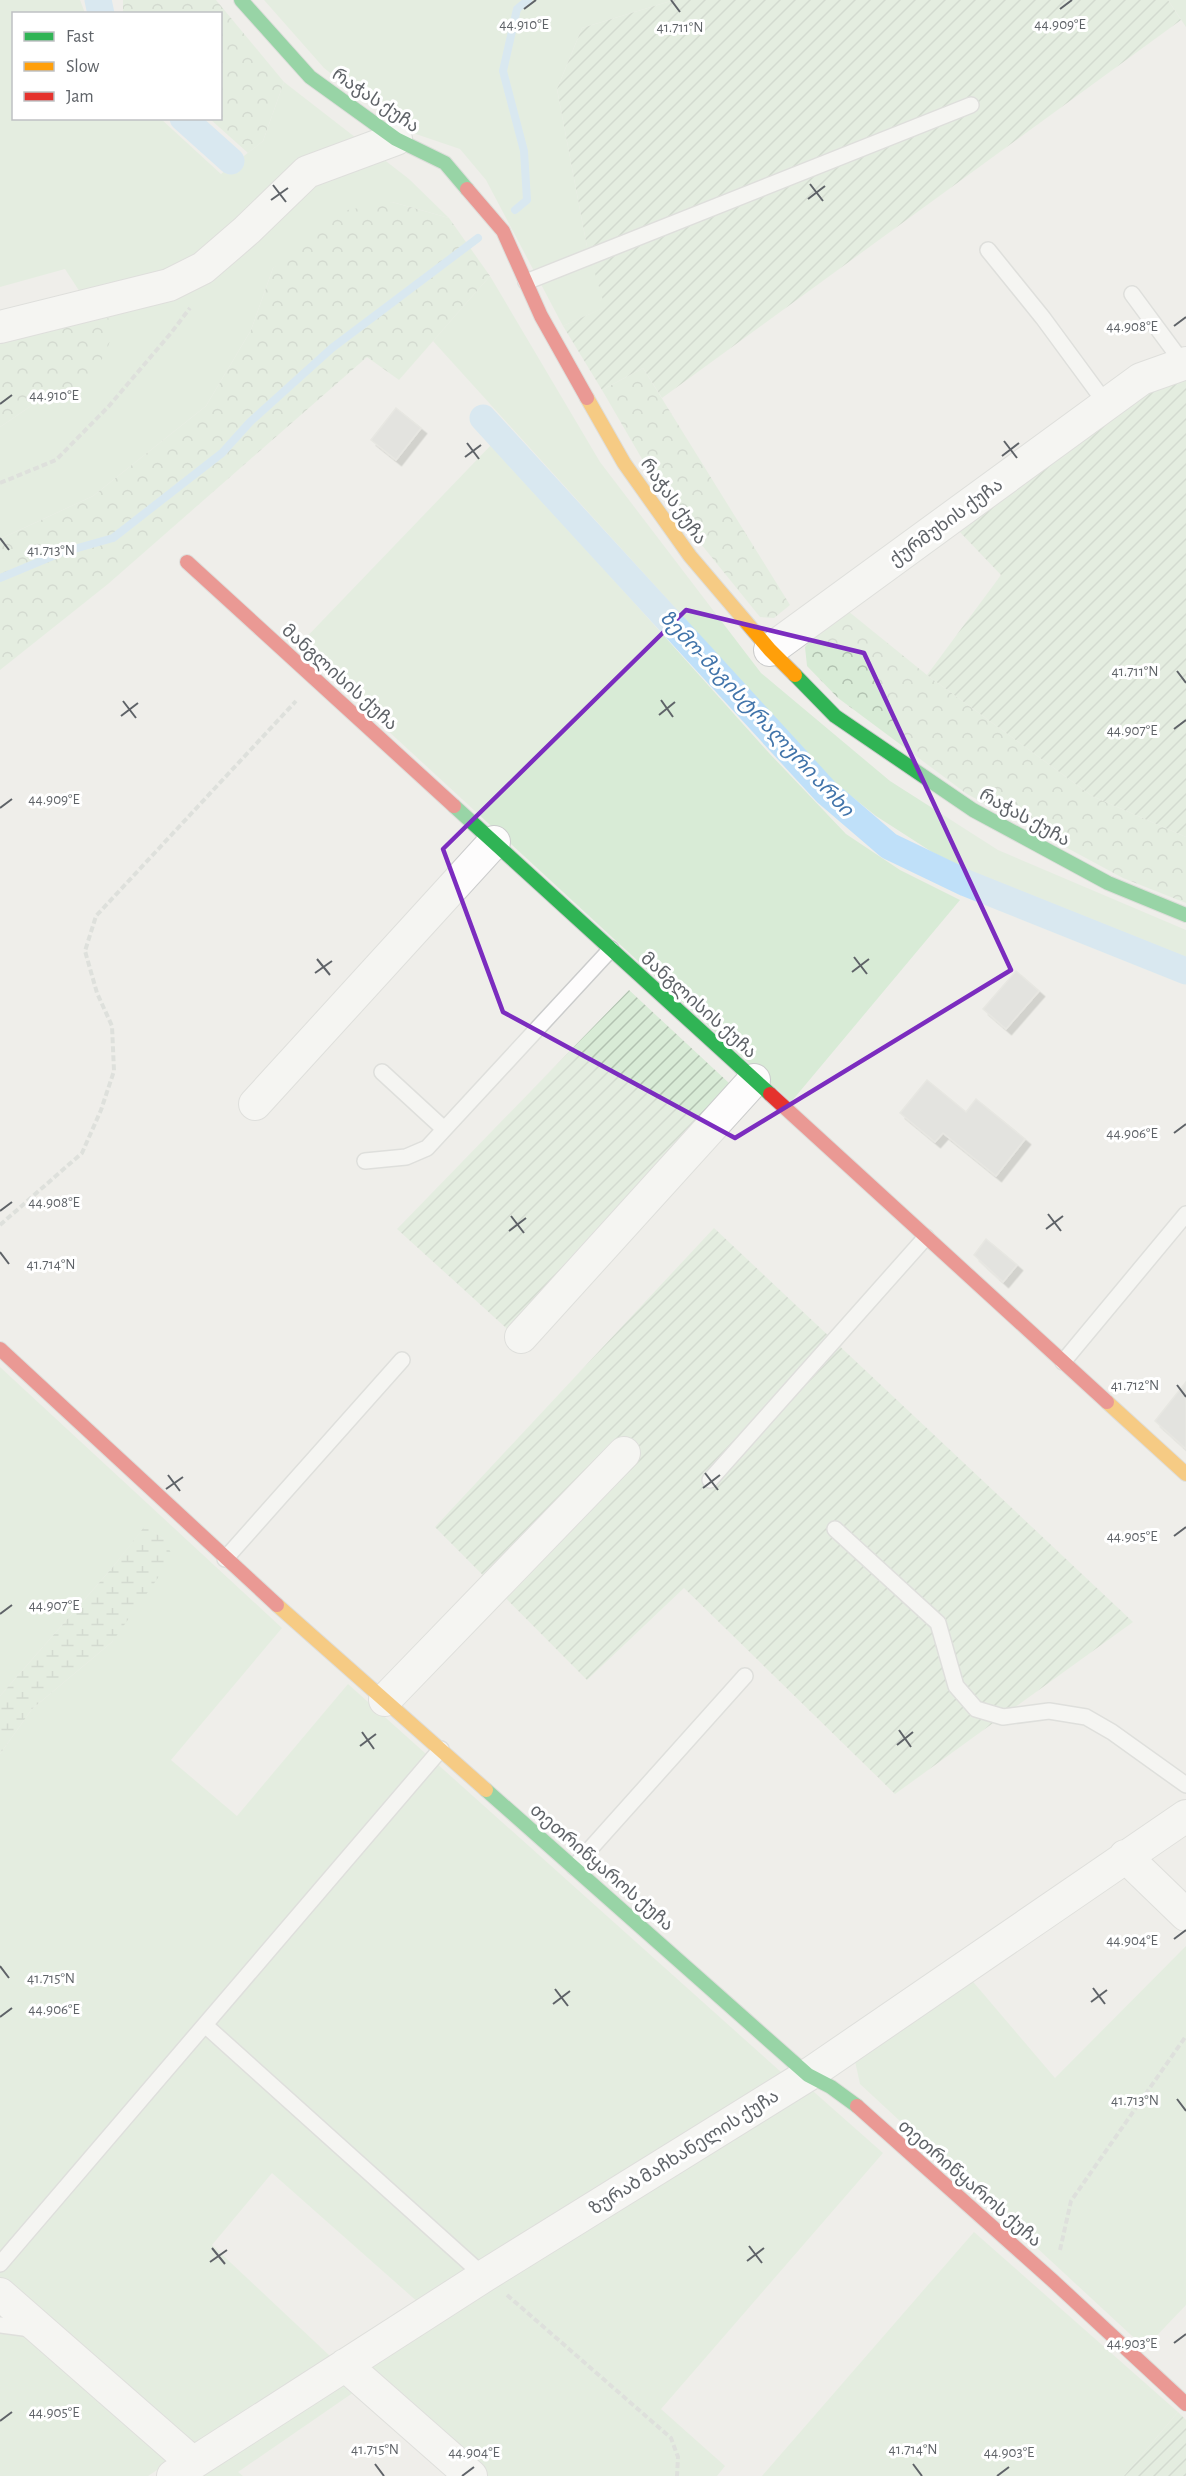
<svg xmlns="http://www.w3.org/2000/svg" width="1186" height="2476" viewBox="0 0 1186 2476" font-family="'Alegreya Sans','Noto Sans Georgian',sans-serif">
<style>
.green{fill:#d8ebd6}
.forest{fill:url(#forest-crowns)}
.wetland{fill:url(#wetland-marsh)}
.garden{fill:url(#garden-furrows)}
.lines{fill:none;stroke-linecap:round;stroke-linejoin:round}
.stream{stroke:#bfe0f9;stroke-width:8}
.canal{stroke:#bfe0f9;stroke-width:27}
.building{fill:#d6d5d3;stroke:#deddd9;stroke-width:1.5;filter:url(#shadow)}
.lane-casing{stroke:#cbcccc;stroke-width:18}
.street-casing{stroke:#cbcccc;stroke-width:34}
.fast-casing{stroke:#cacacb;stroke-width:16}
.slow-casing{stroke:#cacacb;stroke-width:16}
.jam-casing{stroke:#cacacb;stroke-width:16}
.path{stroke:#cacfcc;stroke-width:4;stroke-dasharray:6 3;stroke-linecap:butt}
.lane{stroke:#fdfcfc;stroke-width:15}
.street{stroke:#fdfcfc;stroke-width:32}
.fast{stroke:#30b455;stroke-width:14}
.slow{stroke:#ff9f0a;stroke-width:14}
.jam{stroke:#e5322d;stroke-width:14}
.marked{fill:none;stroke:#7b2cbf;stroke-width:4.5;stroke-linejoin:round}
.ticks{fill:none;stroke:#5f6368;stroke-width:2}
.labels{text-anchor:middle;stroke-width:6;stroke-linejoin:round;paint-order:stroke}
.street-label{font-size:18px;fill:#5f6368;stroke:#fff}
.water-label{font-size:20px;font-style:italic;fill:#4174aa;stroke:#fff}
.ticks-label{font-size:15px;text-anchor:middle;fill:#5f6368;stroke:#fff;stroke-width:6;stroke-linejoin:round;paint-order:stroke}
</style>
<defs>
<pattern id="forest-crowns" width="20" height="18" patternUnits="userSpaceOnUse" patternTransform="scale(1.5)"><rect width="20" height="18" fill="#d8ebd6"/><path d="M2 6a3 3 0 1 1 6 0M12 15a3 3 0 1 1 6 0" fill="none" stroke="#b2c2b1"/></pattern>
<pattern id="wetland-marsh" width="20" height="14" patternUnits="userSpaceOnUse" patternTransform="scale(1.5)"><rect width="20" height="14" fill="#d8ebd6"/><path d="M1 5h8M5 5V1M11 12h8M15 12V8" fill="none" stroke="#b2c2b1"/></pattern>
<pattern id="garden-furrows" width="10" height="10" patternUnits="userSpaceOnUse" patternTransform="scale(1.5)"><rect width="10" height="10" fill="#d8ebd6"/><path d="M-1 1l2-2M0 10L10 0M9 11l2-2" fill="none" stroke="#b2c2b1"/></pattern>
<filter id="shadow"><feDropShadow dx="5.5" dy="5.5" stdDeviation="0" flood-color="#0004"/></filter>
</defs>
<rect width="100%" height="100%" fill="#efeeea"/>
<path class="green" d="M0,0H80L85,13L14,14V118L161,119L221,174L263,141L284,82L409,179L449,218L392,202L273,268L251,330L206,406L93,496L0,539V427L31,406L87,303L65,269L0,287Z
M264,0H674L582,28L557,89L587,247L606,307L563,326L486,180L460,149L401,129L324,68Z
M1168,0H1186V27Z
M490,276L600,462L761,673L890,781L998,850L1186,930V958L983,877L932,852L876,816L831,780L433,341Z
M492,444L769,753L846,834L900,870L960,900L791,1102L297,647Z
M0,1367L282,1628L171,1760L237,1816L348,1684L781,2072L774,2080L420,2304L272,2173L212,2245L331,2357L148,2476H0V1754L32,1709L112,1642L164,1539L145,1527L112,1568L0,1696Z
M1186,1946V2305L1145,2348L860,2084L855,2061L969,1977L1055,2078Z
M805,2084L883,2153L661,2409L725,2466L717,2476H458L357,2390L238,2472L243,2476H198Z
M974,2232L1178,2412L1124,2476H762Z"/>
<path class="forest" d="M123,0H216L284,82L263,141L248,153L210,119L220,118V14L123,13Z
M392,202L449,218L490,276L399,380L367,357L108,584L0,670V539L93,496L206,406L251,330L273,268L342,211Z
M87,303L116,324L105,355L59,415L31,406L0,427V330Z
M643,368L790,605L774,618L760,617L667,502L602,390Z
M848,611L927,675L1092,796L1186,837V903L1123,878L967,794L838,698L807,666L805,647L821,629Z"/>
<path class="wetland" d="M145,1526L164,1539L173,1557L112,1642L32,1709L0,1754V1696L112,1568Z"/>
<path class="garden" d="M674,0H1168L1181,20L662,398L643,368L602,390L563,326L605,307L587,247L557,89L582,28Z
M1186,374V837L1092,796L927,675L1001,575L957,529L1131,401Z
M629,990L743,1096L514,1335L397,1229Z
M714,1228L1133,1622L895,1794L684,1588L587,1680L435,1527Z
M1178,2412L1186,2420V2476H1124Z"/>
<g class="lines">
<path class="stream" d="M515,210L527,200L524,151L503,71L517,9L528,0
M0,578L60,553L113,538L222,453L250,422L332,348L478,238"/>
<path class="canal" d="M98,0L101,14
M183,118L231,161
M483,418L826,792L889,846L966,883L1186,971"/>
</g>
<path class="building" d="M396,408L421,428L396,460L371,440Z
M1016,971L1039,991L1006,1029L983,1009Z
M927,1080L966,1112L976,1099L1025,1139L996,1176L943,1133L935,1142L900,1113Z
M986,1239L1017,1265L1003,1282L974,1255Z
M1186,1382V1449L1155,1421Z"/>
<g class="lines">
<defs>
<path id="lane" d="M988,250L1043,318L1107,405
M526,282L971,105
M1132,294L1183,363
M382,1072L444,1129
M365,1161L406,1157L427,1148L611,949
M1063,1362L1186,1214
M710,1480L926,1237
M835,1529L938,1623L956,1686L976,1709L1003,1717L1049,1711L1086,1717L1112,1732L1186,1785
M225,1559L402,1360
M574,1867L745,1676
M205,2025L484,2276
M0,2264L441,1749
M0,2325L31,2329"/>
<path id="street" d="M0,327L169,285L203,268L247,230L307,172L396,139
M770,650L1141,379L1186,363
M255,1104L494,842
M521,1337L754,1080
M385,1700L624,1453
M1125,1856L1186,1915
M0,2294L193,2463
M345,2365L471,2476
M173,2476L484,2276L808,2075L1186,1816"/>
<path id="fast" d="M241,0L310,77L396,139L445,163L467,189
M795,675L835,716L973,810L1108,883L1186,915
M454,806L770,1094
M486,1790L808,2075L831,2087L857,2106"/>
<path id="slow" d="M587,398L624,463L690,556L770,650L795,675
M1107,1402L1186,1474
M277,1605L486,1790"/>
<path id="jam" d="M467,189L503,231L541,316L587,398
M187,562L454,806
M770,1094L1107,1402
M0,1349L277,1605
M857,2106L1052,2280L1186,2404"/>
</defs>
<use href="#lane" class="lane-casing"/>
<use href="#street" class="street-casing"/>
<use href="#fast" class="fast-casing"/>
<use href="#slow" class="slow-casing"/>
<use href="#jam" class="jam-casing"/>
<path class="path" d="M0,483L56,460L109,406L171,333L190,308
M0,1225L82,1153L101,1110L114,1071L112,1026L97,993L85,951L96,916L296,701
M1060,2250L1071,2201L1186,2036
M507,2295L671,2438L678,2457L677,2476"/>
<use href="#lane" class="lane"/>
<use href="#street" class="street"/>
<use href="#fast" class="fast"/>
<use href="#slow" class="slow"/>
<use href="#jam" class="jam"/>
</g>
<path d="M0 0H1186V2476H0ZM686,610L864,653L1011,970L735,1138L503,1012L443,849Z" fill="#efeeea" fill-opacity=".55" fill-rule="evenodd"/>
<path class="marked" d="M686,610L864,653L1011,970L735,1138L503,1012L443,849Z"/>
<path class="ticks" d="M671,0L680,12M524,9L536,0M1060,9L1072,0M810,184L823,201M273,185L286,202M808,199L825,186M271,200L288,188M1174,326L1186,317M0,404L12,395M1004,441L1017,458M467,443L479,459M1002,456L1019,443M465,457L481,445M0,538L9,550M1177,671L1186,683M661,700L673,717M123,701L136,718M659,715L675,702M121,716L138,703M1174,729L1186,720M0,808L12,799M854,957L867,974M317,959L330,975M852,972L869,959M315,973L332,961M1174,1133L1186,1124M0,1211L12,1202M1048,1214L1061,1231M511,1216L524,1233M1046,1229L1063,1216M509,1231L526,1218M0,1252L9,1264M1177,1385L1186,1397M705,1473L718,1490M168,1475L180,1491M703,1488L720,1475M166,1489L183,1477M1174,1536L1186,1527M0,1614L12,1605M899,1730L911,1747M362,1732L374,1749M897,1745L913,1732M360,1746L376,1734M1174,1939L1186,1930M0,1966L9,1978M1093,1988L1105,2004M555,1989L568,2006M1091,2002L1107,1990M553,2004L570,1991M0,2017L12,2008M1177,2099L1186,2111M749,2246L762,2263M212,2248L225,2264M747,2261L764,2248M210,2262L227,2250M1174,2343L1186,2334M0,2421L12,2412M375,2464L384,2476M913,2464L922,2476M462,2476L474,2467M997,2476L1009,2467"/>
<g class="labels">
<g class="street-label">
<text transform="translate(376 100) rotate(34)" y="6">რაჭას ქუჩა</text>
<text transform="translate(674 501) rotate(55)" y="6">რაჭას ქუჩა</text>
<text transform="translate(946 522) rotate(-36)" y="6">ქურმუხის ქუჩა</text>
<text transform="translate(340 677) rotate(42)" y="6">მანგლისის ქუჩა</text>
<text transform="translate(1025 817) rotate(29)" y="6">რაჭას ქუჩა</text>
<text transform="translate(699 1005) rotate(42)" y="6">მანგლისის ქუჩა</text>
<text transform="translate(602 1867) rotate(41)" y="6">თეთრიწყაროს ქუჩა</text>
<text transform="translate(684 2152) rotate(-32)" y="6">ზურაბ მაჩხანელის ქუჩა</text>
<text transform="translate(970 2183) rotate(41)" y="6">თეთრიწყაროს ქუჩა</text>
</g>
<g class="water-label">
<text transform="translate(757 713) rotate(47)" y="7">ზემო-მაგისტრალური არხი</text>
</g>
</g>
<g class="ticks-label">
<text x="524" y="29">44.910°E</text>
<text x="1060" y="29">44.909°E</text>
<text x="680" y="32">41.711°N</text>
<text x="1132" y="331">44.908°E</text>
<text x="54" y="400">44.910°E</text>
<text x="51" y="555">41.713°N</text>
<text x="1135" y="676">41.711°N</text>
<text x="1132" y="735">44.907°E</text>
<text x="54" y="804">44.909°E</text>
<text x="1132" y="1138">44.906°E</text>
<text x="54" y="1207">44.908°E</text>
<text x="51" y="1269">41.714°N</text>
<text x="1135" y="1390">41.712°N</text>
<text x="1132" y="1541">44.905°E</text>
<text x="54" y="1610">44.907°E</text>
<text x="1132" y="1945">44.904°E</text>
<text x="51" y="1983">41.715°N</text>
<text x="54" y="2014">44.906°E</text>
<text x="1135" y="2105">41.713°N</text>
<text x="1132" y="2348">44.903°E</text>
<text x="54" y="2417">44.905°E</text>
<text x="375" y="2454">41.715°N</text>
<text x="913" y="2454">41.714°N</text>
<text x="474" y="2457">44.904°E</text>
<text x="1009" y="2457">44.903°E</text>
</g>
<rect x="12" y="12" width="210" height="108" fill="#ffffff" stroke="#bfc1c3" stroke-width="1.5"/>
<rect x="24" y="32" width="30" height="9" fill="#30b455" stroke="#bfc1c3" stroke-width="1.5"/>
<text x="66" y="42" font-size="18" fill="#5f6368">Fast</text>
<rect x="24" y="62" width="30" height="9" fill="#ff9f0a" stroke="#bfc1c3" stroke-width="1.5"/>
<text x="66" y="72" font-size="18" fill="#5f6368">Slow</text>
<rect x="24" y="92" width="30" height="9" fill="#e5322d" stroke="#bfc1c3" stroke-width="1.5"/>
<text x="66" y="102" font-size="18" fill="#5f6368">Jam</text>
</svg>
